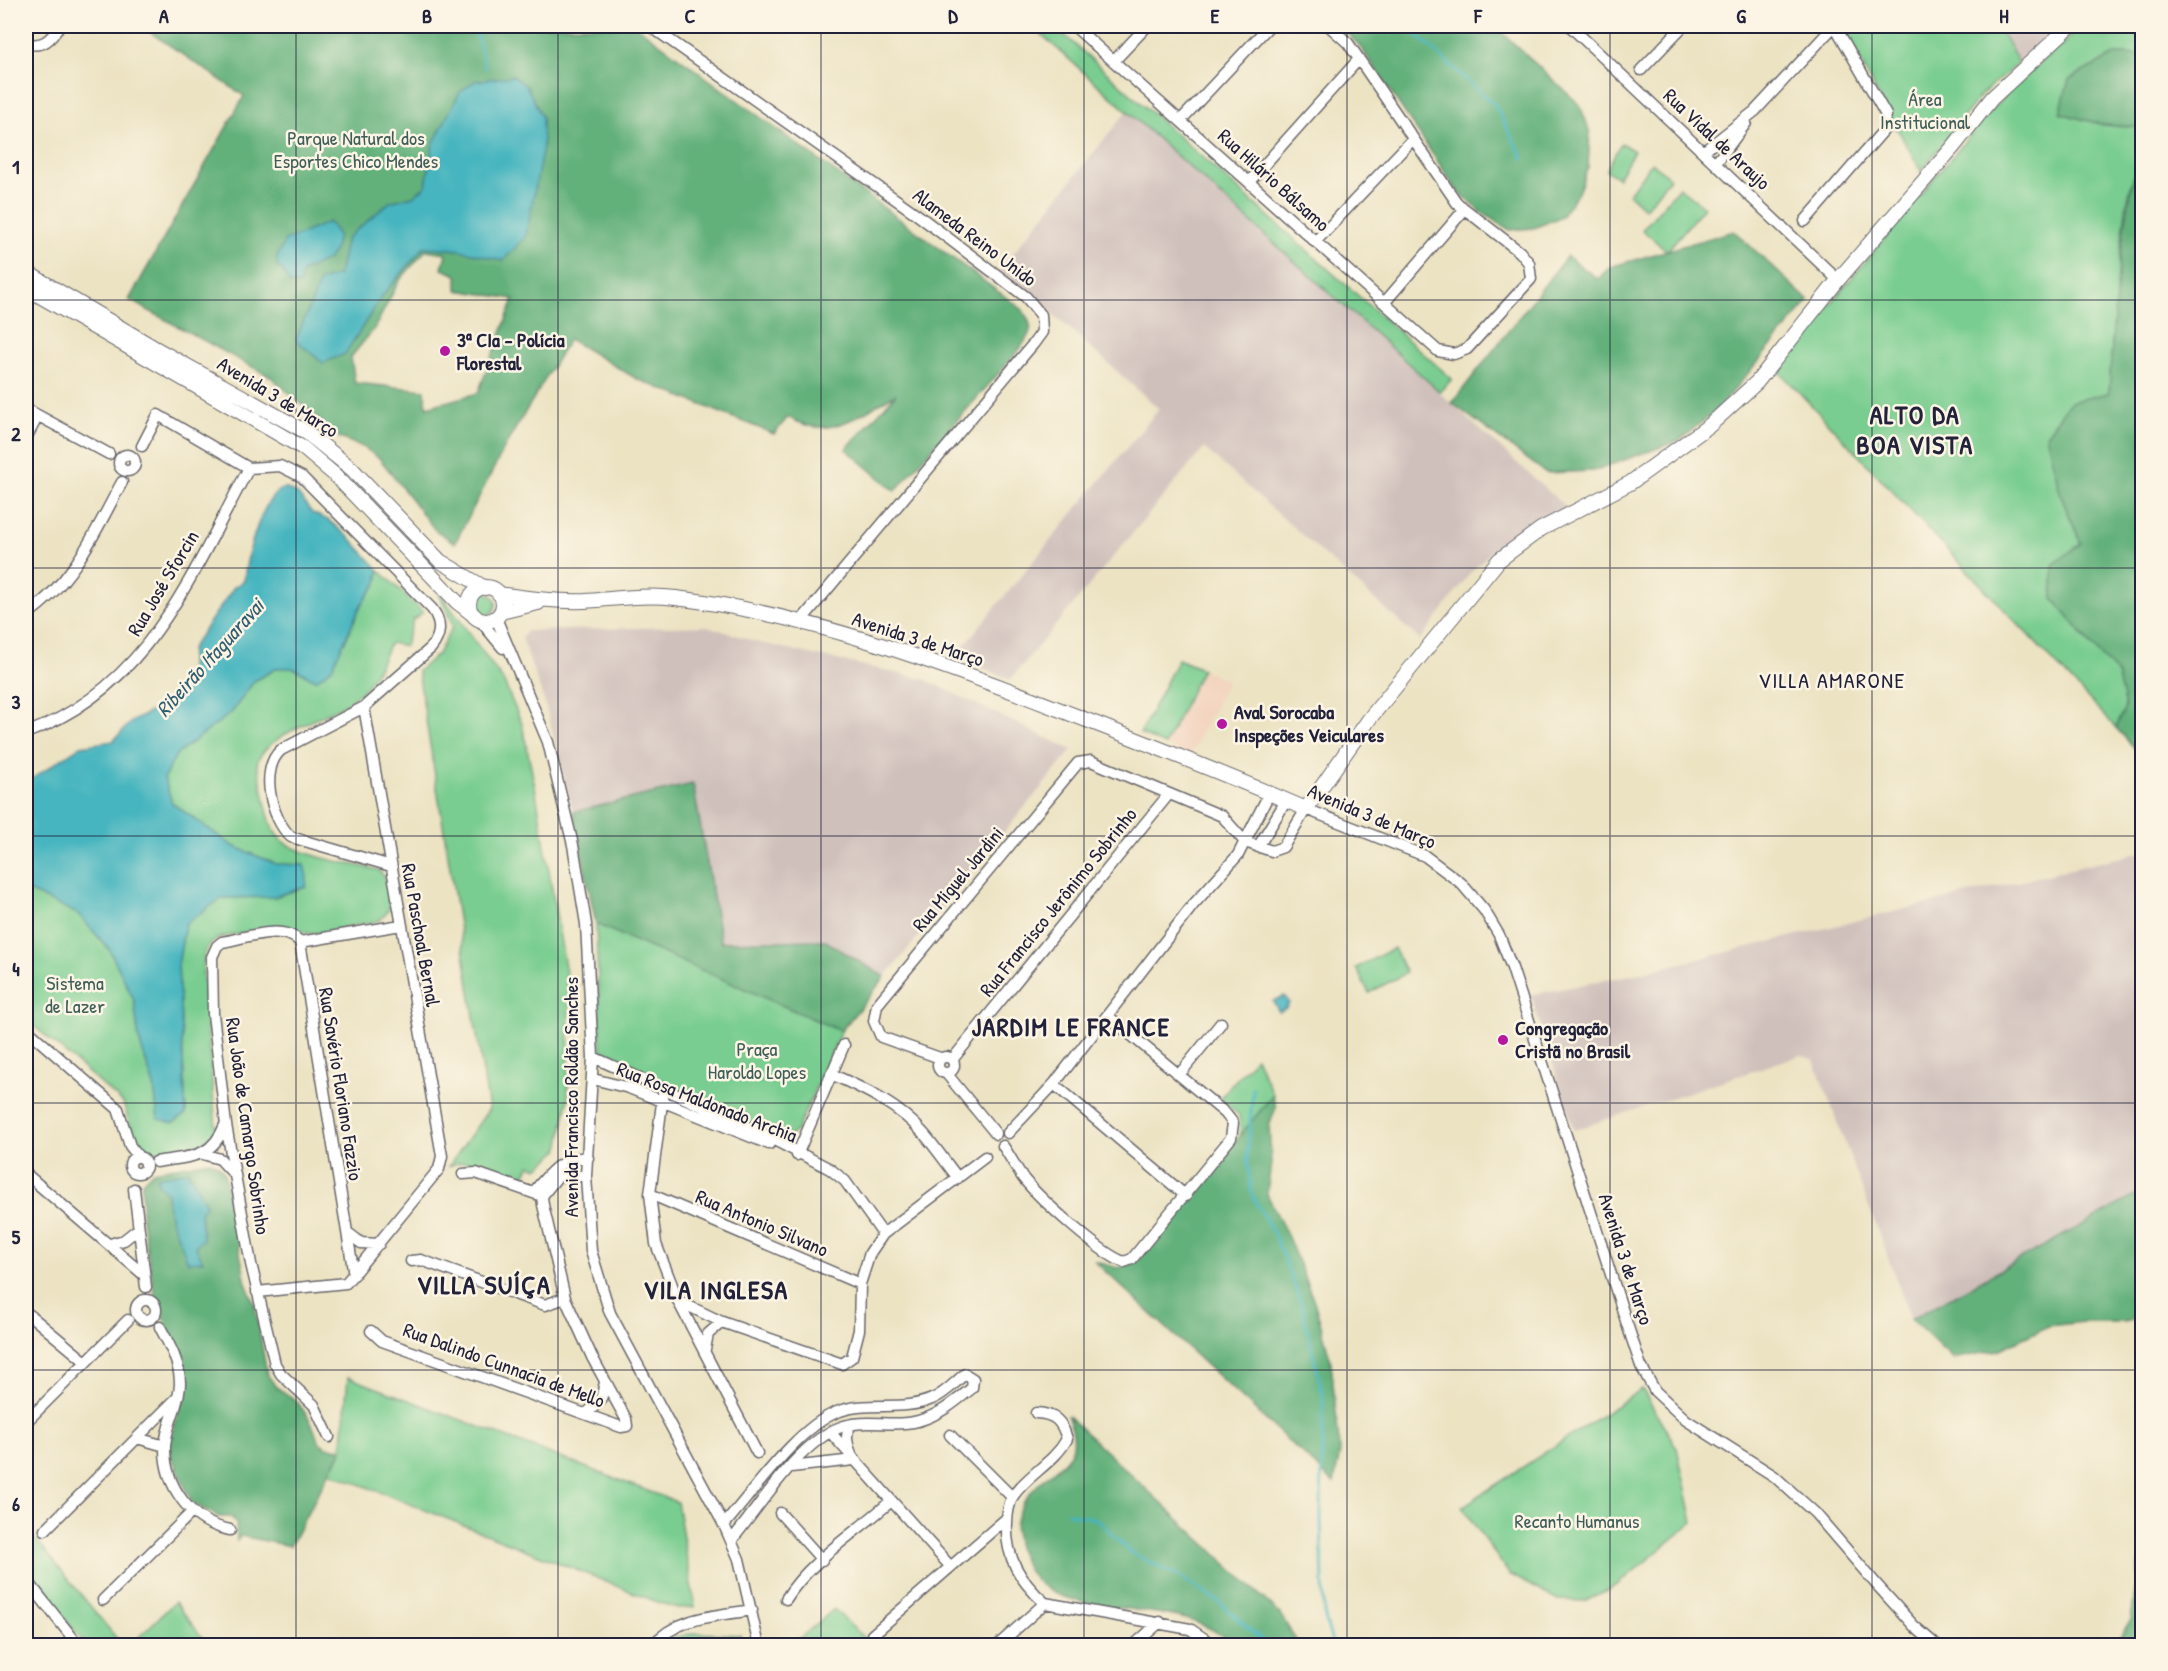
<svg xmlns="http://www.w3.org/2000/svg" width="2168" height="1671" viewBox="0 0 2168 1671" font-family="'Patrick Hand',sans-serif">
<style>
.built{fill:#f3d4bf}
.industrial{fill:#cfc0bb}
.green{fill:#79cd90;stroke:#4e7866;stroke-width:1.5}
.forest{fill:#62b07a;stroke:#42695a;stroke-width:1.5;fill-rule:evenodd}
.water{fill:#46b5bf;stroke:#346c7d;stroke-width:1.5}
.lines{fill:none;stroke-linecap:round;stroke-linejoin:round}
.stream{stroke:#46b5bf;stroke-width:3}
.minor-casing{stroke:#69666b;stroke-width:13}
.major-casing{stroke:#69666b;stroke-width:16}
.minor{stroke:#fff;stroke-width:10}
.major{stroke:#fff;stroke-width:14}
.grid{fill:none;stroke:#22223b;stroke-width:1.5;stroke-opacity:0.55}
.poi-dot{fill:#b5179e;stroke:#fcf5e5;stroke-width:2}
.labels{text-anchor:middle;stroke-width:5;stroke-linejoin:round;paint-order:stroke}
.park-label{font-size:20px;fill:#405e59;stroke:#fcf5e5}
.street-label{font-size:20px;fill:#22223b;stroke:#fcf5e5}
.poi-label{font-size:20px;font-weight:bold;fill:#22223b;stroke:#fcf5e5;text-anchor:start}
.water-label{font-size:21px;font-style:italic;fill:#305d70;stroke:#fcf5e5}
.quarter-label{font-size:22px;letter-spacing:1.5px;fill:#22223b;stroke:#fcf5e5}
.district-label{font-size:26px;font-weight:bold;letter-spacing:1.5px;fill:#22223b;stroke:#fcf5e5}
.neatline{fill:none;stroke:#22223b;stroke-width:2}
.grid-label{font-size:20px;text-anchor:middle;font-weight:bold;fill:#22223b}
</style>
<rect width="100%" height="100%" fill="#fcf5e5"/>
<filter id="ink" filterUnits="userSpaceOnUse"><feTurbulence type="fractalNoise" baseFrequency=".0167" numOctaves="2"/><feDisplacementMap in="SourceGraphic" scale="12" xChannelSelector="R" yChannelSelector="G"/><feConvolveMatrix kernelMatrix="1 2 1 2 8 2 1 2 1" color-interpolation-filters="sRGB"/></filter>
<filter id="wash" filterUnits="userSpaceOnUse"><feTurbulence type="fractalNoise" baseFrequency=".008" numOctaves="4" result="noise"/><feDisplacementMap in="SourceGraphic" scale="24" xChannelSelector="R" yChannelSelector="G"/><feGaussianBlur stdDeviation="1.35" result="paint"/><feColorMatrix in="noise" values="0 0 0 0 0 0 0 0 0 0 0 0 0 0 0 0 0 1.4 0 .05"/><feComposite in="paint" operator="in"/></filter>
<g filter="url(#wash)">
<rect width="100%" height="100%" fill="#ece3c3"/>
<path class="built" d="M1202,669L1228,681L1190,756L1165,745Z"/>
<path class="industrial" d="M1998,26H2056L2019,63Z
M1127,111L1567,508L1492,551L1471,572L1420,640L1204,448L1010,680L955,656L1159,409L1062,322L999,271Z
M707,626L760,643L924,679L1072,750L885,977L823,940L721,942L693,784L573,812L545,703L522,638L526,631Z
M2142,852V1192L1911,1319L1814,1060L1801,1055L1574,1130L1531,995L1640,973Z"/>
<path class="green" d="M1032,26H1054L1452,379L1440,392Z
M1846,26H1998L2019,63L1982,94L1921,171L1898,130L1893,126L1887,129L1889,117L1846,33Z
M2083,26H2142V55L2116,54L2060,113L2104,125L2142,128C2143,156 2130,182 2126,209C2117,271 2112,331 2109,393L2070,402L2061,496L2081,544V634L2118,675L2125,707L2116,728L1777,369L1983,119L2016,84Z
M1621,143L1634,151L1618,178L1606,170Z
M1652,162L1670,178L1645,209L1629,194Z
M1679,187L1704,207L1667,251L1642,230Z
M379,570L423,612L413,620L405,646L390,643C381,663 373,683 355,697C330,718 265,733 257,763C262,781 266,819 276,834C290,856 353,864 379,870C393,885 396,910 378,921L311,934L280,925L219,938L208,946L204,957L203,974L216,1129L214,1137L207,1143L151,1153L136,1144L123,1103L26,1019V890L78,914L109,949L134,1000L139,1040L154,1086L158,1119L186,1114L178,965L185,924L222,898L274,897L306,887L303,865L276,864L233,846L172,803L164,778L176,755L232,712L254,681L277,668H293L316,680L346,640L361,605L377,583Z
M437,589L503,680L522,724L535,787L569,991L568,1099L560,1144L558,1151L538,1168L530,1165L520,1182L477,1168C469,1159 460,1162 449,1166L489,1109L418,671L438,654L453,626Z
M474 604a11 11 0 1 1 22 0a11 11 0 1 1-22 0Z
M1178,659L1202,669L1165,745L1140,734Z
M596,924L841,1031L797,1130L790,1136H781L601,1056Z
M1394,948L1406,973L1369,993L1356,968Z
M1256,1057L1273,1095L1241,1135L1239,1115L1220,1098Z
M348,1377L677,1502L695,1607L678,1608L660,1603L329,1472L341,1454Z
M1642,1389L1677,1448L1693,1522L1617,1585L1585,1601L1558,1600L1509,1574L1462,1507Z
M26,1527L122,1645H86L26,1570Z
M175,1602L208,1645H131Z
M834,1609L871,1645H792Z
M694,1633L740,1635L744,1645H662L677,1637Z"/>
<path class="forest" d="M141,26H636L1022,309C1035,328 1032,331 1020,349L895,491L846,449L896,394C857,414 832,443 788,417L774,434L637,379L569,339L508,441L455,543L435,530L380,459L363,447L340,438L271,377L129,300L244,96ZM426,250L446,253L442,269L457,275V290L514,299L478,393L427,407L425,390L355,383L351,357L374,329L399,281Z
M1340,26H1495L1580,105L1590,133L1588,167L1578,193L1561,217L1534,228L1510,230L1482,213L1456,189L1360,46Z
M2116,54L2142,55V128L2104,125L2060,113L2069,79Z
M2142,143V756L2116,728L2125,707L2118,676L2053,599V565L2081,543L2061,496L2046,435L2070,402L2109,393C2114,308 2120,226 2142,143Z
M1734,231L1809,301L1719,408L1690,432L1678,441L1593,471L1546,473L1452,403L1567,256L1598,279L1610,267Z
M693,784L721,942L824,940L885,977L841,1031L596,924L573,812Z
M1273,1095L1276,1108L1269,1124L1271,1163L1267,1194L1288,1237L1315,1304L1331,1362L1340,1452L1334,1483L1094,1261L1118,1268L1137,1262Z
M210,1161L219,1166L224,1172L246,1283L255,1306L267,1374L276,1387L296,1400L309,1418L320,1443L327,1447L342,1449L290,1546L241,1536L237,1540L236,1523L231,1517H219L192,1503L168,1449L185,1387L184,1369L155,1295L142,1221V1182L153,1171Z
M2142,1192V1317L2125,1322H2083L2048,1326L1998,1350L1953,1359L1911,1319Z
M1067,1415L1280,1614L1299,1645H1233C1177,1590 1059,1627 1027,1568C1004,1527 1016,1502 1050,1474C1059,1466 1070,1459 1073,1446C1075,1435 1071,1426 1067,1415Z
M2142,1495V1645H2115L2131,1619L2142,1548L2138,1506Z"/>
<path class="water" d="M513,76L527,87L542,117L543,147L526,236L503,261L460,250L424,247L382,296L345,354L323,363L296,340L320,281L339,275L347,238L390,202L413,196L426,186L433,144L460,92L475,81Z
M329,222L338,235L334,252L327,260L302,272L300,284H290L282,269L277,267V257L285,241Z
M285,488L298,494L312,513L328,520L350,538L379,570L377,583L361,605L332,668L316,680L293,668H277L254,681L232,712L176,755L164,778L172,803L233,846L276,864L304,865L307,877L306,887L273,897L222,898L185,924L178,965L186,1114L173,1123L158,1119L154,1086L139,1040L134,1000L109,949L78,914L26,890V779L33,778L81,746L113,741L131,722L170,701L189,683L191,649L234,587L244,581C246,559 262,493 285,488Z
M1285,996L1289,1003L1286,1008L1279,1012L1273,1001Z
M188,1171L206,1205L200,1212L203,1240L195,1246L203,1261L188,1262L170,1217L167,1193L158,1184L157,1177Z"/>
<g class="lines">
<path class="stream" d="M475,26L485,68
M1407,26L1494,104L1523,158
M1253,1089L1247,1157L1252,1195L1275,1236L1301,1302L1323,1395L1321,1519L1324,1614L1333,1646
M1068,1513L1097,1519L1130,1552L1182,1578L1220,1603L1269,1646"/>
</g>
</g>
<g filter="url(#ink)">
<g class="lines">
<defs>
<path id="minor" d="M650,26L915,213L1026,297L1041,315L1042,332L1034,343L800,622
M1074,26L1438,351L1454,354L1467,349L1531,279L1529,263L1520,252L1457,203L1348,43L1329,26
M1570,26L1838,280
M26,43C42,48 51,40 59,26
M1114,61L1147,26
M1641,70L1683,26
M1181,120L1269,26
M1704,151L1755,111L1834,26
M1716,163L1746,123
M1249,182L1359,59
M1805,221L1883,131L1886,115L1835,26
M1315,242L1413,139
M1385,302L1464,210
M26,409L109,454
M26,438L38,416
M142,446L158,415L249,468
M119 463a8 8 0 1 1 16 0a8 8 0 1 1-16 0Z
M249,468L280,466L302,477L432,609C442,622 441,636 431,648L364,707L281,750C259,769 271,819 291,837L391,866
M26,615C74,582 95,532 122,482
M496,618L548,742L573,845L586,924L593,1057L586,1176L591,1251L610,1313L724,1525L739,1559L759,1646
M479,619L503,648
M26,733C149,689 191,574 249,468
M1258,847L1286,801
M300,942C283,923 245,938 222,942L217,946L212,957L213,1014L226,1125L251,1264L275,1364L281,1374L314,1405L329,1437
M300,942L354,1275
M300,942L401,925
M26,1029L118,1109L130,1146L138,1156
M938 1065a8 8 0 1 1 16 0a8 8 0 1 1-16 0Z
M593,1057L757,1131L830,1169L845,1181L883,1234
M940,1058L881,1037L874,1021L877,1005L1078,763L1091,761L1222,816L1245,842L1272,851L1283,847L1306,809L1425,856L1461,883L1484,910L1499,935L1512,968L1627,1324L1641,1366L1655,1391L1686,1420L1774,1476L1815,1513L1877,1585L1914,1626L1937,1646
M952,1060L1169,794
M946,1073L996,1134
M831,1074C865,1089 900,1106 924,1134C936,1148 947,1164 958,1178
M1179,1075L1221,1023
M593,1079L629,1088L769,1144
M1054,1084L1186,1196
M664,1088L650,1194L656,1244L679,1303L757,1453
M1008,1133L1054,1084L1193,905L1238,855L1269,794
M1003,1146C1010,1156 1016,1168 1023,1178C1039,1198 1102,1255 1124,1262L1132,1259L1231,1138L1233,1123L1225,1113L1108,1016
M203,1154L220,1159L234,1174
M797,1155L844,1045
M130 1165a8 8 0 1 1 16 0a8 8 0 1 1-16 0Z
M156,1162C189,1156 211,1160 225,1125
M26,1174L143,1274
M463,1174L476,1173L542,1196
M134,1189L146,1287
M533,1193C548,1174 563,1155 588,1158
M650,1194L860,1284
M347,1232L361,1243L379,1244
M110,1244L124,1240L138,1229
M411,1261L421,1260L545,1305L565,1298
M257,1292L346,1283L439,1169L442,1156L364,707
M136 1310a10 10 0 1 1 20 0a10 10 0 1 1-20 0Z
M678,1301L722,1322L842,1364L852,1357L859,1330L860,1284L870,1253L883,1234L985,1157
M26,1312L86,1362
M160,1327C169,1344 180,1363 180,1383C180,1405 166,1424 165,1446C164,1486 191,1523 230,1530
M371,1331L382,1341L621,1427L627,1426L626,1419L592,1357L565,1298L543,1205L542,1196L558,1176H586
M705,1349L708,1334L722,1322
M1036,1413C1055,1414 1062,1421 1067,1439C1054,1463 1028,1474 1013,1496C1009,1503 1007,1515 1007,1523C1005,1557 1020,1581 1045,1603L1190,1629L1215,1646
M586,1414L601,1400L605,1382
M26,1422L128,1320
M830,1432L950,1566
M950,1435L1012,1497
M137,1438L165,1446
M851,1454C847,1443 844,1434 852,1424
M791,1467L854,1460
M780,1513L822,1560
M724,1525C753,1492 797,1428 837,1412C868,1400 902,1412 932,1399C945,1394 954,1383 965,1374L973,1379L972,1388C956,1401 940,1415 918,1421C894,1428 866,1418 841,1427C799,1442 760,1506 731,1541
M45,1530L177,1398
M26,1579L79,1646
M786,1599C810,1560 857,1532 891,1501
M103,1600L191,1513
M872,1635L1007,1518
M652,1646C677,1616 717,1616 752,1610
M997,1646L1045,1603
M1133,1646L1160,1622"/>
<path id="major" d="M26,272L153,347L306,432L352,469L440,561L485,588
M26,288L303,448L336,476L457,602L475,616
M469 604a17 17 0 1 1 34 0a17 17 0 1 1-34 0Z
M499,594C528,598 556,602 585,601C615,599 645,594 676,598C807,614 935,661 1058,709C1141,741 1224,773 1306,809L1370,718L1499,560L1541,529L1630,483L1710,425L1757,382L1838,280L1954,146L1992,98L2070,26
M501,612L538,603"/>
</defs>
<use href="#minor" class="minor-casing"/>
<use href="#major" class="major-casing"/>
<use href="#minor" class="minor"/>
<use href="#major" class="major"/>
</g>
</g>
<path class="grid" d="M296,26V1646M558,26V1646M821,26V1646M1084,26V1646M1347,26V1646M1610,26V1646M1872,26V1646M26,300H2142M26,568H2142M26,836H2142M26,1103H2142M26,1370H2142"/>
<g class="poi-dot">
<circle cx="445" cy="351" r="6"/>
<circle cx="1222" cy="724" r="6"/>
<circle cx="1503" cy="1040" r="6"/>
</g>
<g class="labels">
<g class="park-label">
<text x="1925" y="106">Área<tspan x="1925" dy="23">Institucional</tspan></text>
<text x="356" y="145">Parque Natural dos<tspan x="356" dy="23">Esportes Chico Mendes</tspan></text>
<text x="75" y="990">Sistema<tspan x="75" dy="23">de Lazer</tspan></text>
<text x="757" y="1056">Praça<tspan x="757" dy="23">Haroldo Lopes</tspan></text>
<text x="1577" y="1528">Recanto Humanus</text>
</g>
<g class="street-label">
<text transform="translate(1717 139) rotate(43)" y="7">Rua Vidal de Araujo</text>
<text transform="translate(1274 180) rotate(42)" y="7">Rua Hilário Bálsamo</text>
<text transform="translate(975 237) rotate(37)" y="7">Alameda Reino Unido</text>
<text transform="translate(278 397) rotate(31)" y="7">Avenida 3 de Março</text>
<text transform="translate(163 583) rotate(-59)" y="7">Rua José Sforcin</text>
<text transform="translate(918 639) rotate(18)" y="7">Avenida 3 de Março</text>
<text transform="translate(1372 816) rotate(23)" y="7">Avenida 3 de Março</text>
<text transform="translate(958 879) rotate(-50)" y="7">Rua Miguel Jardini</text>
<text transform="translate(1058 902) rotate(-51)" y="7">Rua Francisco Jerônimo Sobrinho</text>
<text transform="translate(421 935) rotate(80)" y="7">Rua Paschoal Bernal</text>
<text transform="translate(341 1084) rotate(81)" y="7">Rua Savério Floriano Fazzio</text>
<text transform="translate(571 1097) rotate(-90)" y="7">Avenida Francisco Roldão Sanches</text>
<text transform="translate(707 1102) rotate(21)" y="7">Rua Rosa Maldonado Archia</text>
<text transform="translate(248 1126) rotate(82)" y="7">Rua João de Camargo Sobrinho</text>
<text transform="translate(762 1223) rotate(23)" y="7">Rua Antonio Silvano</text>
<text transform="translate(1626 1259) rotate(72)" y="7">Avenida 3 de Março</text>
<text transform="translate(504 1365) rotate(20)" y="7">Rua Dalindo Cunnacia de Mello</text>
</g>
<g class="poi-label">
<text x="457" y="347">3ª CIa - Polícia<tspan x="457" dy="23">Florestal</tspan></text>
<text x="1234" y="719">Aval Sorocaba<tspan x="1234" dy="23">Inspeções Veiculares</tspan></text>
<text x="1515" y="1035">Congregação<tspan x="1515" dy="23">Cristã no Brasil</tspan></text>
</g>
<g class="water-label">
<text transform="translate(210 658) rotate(-48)" y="7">Ribeirão Itaguaravai</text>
</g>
<g class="quarter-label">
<text x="1832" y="688">VILLA AMARONE</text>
</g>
<g class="district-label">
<text x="1915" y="424">ALTO DA<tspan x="1915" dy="30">BOA VISTA</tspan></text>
<text x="1071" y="1036">JARDIM LE FRANCE</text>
<text x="484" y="1294">VILLA SUÍÇA</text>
<text x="716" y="1299">VILA INGLESA</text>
</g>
</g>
<rect width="2168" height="1671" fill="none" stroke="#fcf5e5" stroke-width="66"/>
<rect x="33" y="33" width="2102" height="1605" class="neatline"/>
<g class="grid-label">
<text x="164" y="23">A</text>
<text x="427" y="23">B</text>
<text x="690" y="23">C</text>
<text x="953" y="23">D</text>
<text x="1215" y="23">E</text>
<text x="1478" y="23">F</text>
<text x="1741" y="23">G</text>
<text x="2004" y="23">H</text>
<text x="16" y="174">1</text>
<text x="16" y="441">2</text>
<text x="16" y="709">3</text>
<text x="16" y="976">4</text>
<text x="16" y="1244">5</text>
<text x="16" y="1511">6</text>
</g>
</svg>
